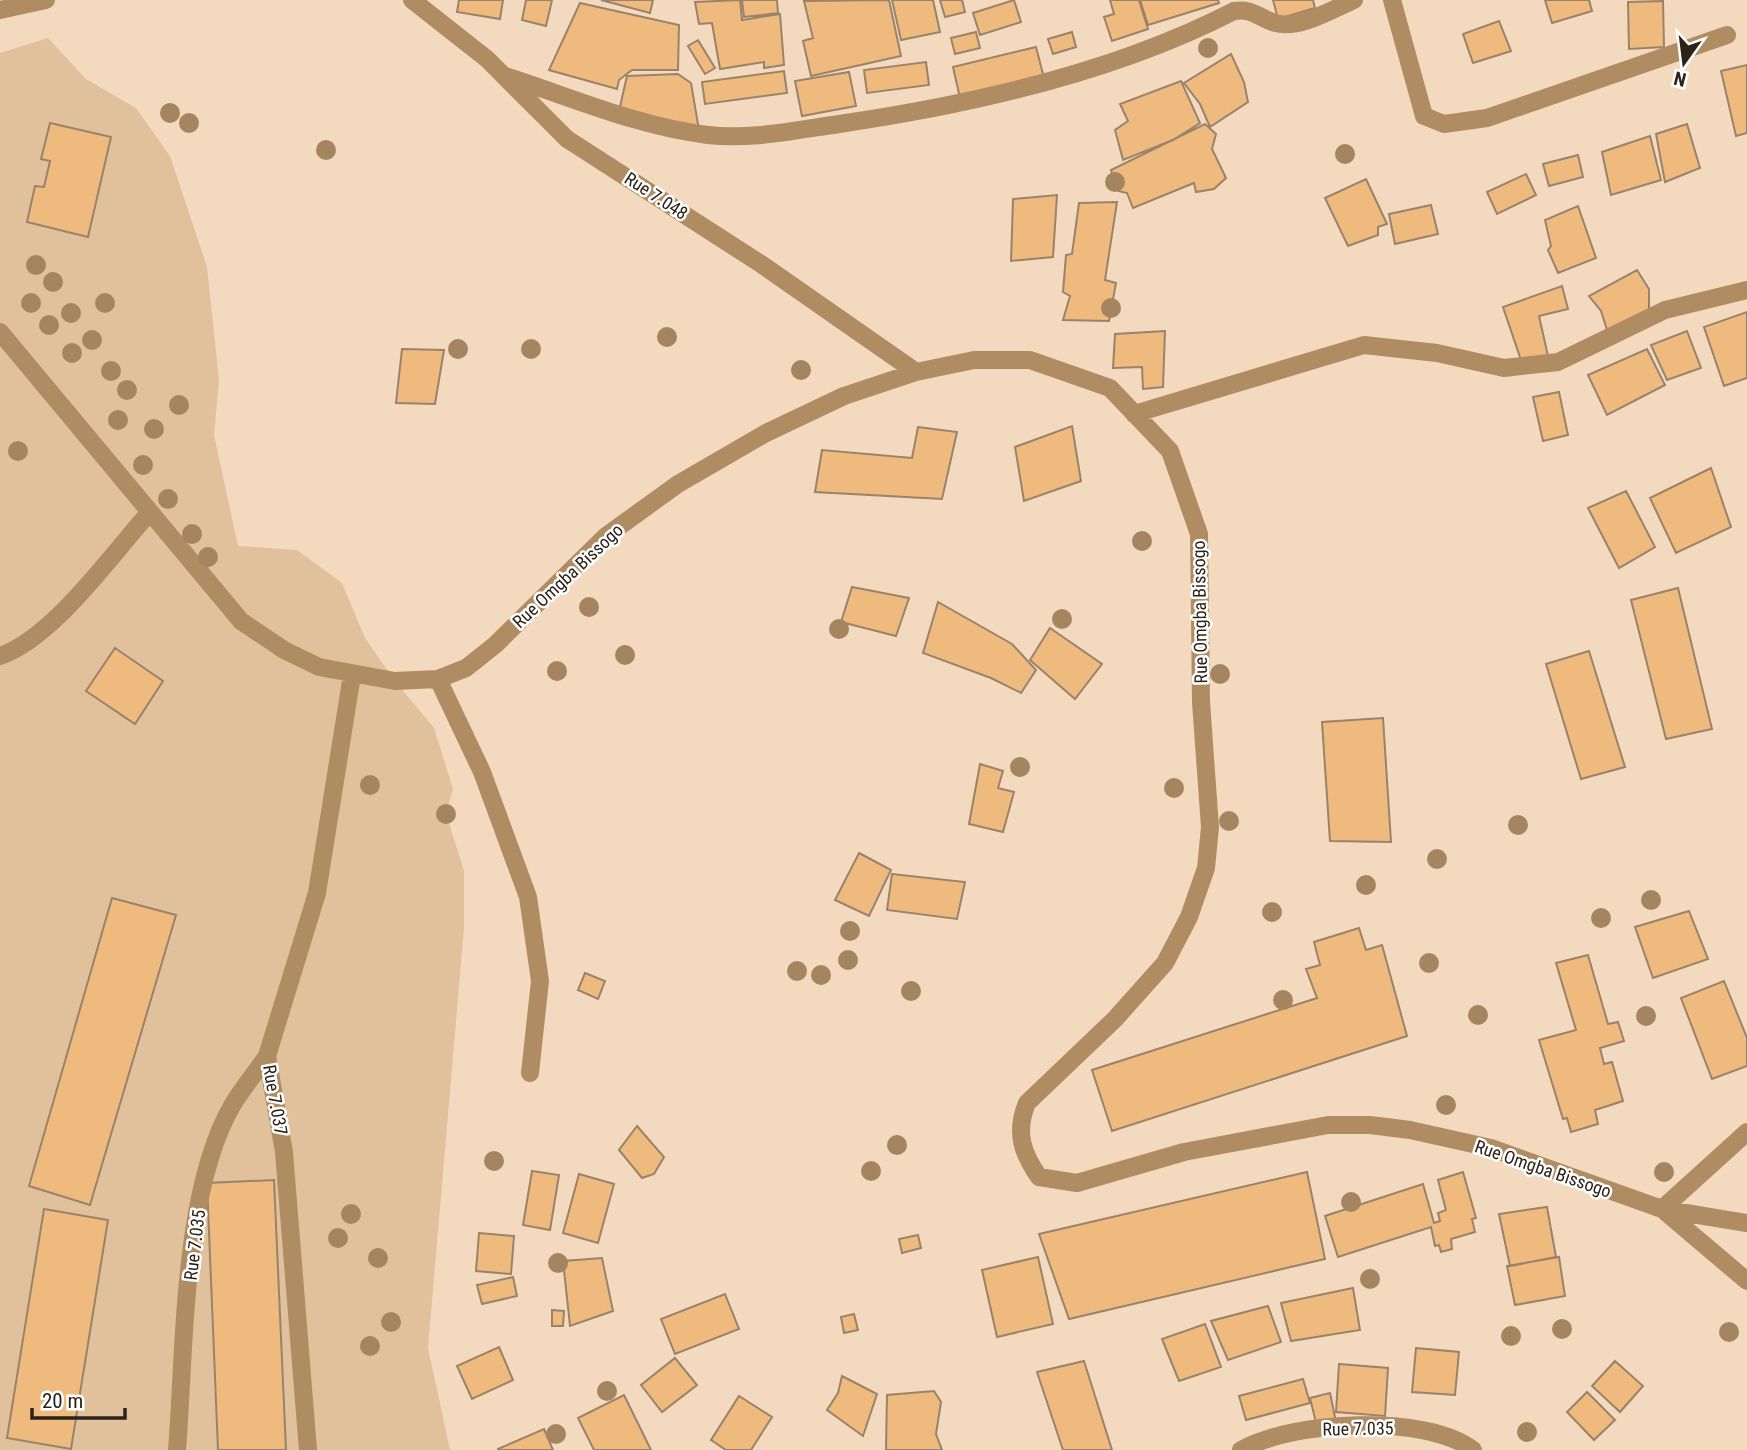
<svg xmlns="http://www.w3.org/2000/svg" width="1747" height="1450" viewBox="0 0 1747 1450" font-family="'Roboto Condensed',sans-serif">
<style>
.green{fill:#e1c09c}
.building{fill:#efba7e;stroke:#9a836a;stroke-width:2}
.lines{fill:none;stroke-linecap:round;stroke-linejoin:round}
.street{stroke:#b08c63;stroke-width:18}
.tree{fill:#a4855f}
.labels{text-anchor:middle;stroke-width:5;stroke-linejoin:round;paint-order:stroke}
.street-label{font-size:18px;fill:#2b2218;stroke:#fff}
</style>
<rect width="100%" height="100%" fill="#f3dabe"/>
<path class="green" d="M48,38L86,79L136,108L170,156L207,267L219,380L214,435L238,546L297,550L342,583L365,638L395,681L434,728L453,789L446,814L464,871V928L428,1348L450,1450H0V53Z"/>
<path class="building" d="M459,0H503L500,19L457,12Z
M526,0H552L546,26L522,20Z
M601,0H653L650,13Z
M740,0L742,20L780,14L784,65L764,68V62L720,69L712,23L699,24L695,2Z
M742,0H777L778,13L744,17Z
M889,0L901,56L811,76L803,41L813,38L804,1Z
M892,0H933L940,32L901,40Z
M940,0H962L965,12L945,17Z
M1014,0L1021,22L980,35L973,13Z
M1110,0H1139L1148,29L1112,41L1104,17L1114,14Z
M1140,0H1218L1219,3L1148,25Z
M1273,0H1313L1315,8L1278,19Z
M1545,0H1589L1592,11L1552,23Z
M1663,1L1664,47L1629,49L1628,2Z
M580,3L679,25L678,70H632L619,80L617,89L549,70Z
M1499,21L1511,51L1473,63L1463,34Z
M976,32L980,48L955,54L951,38Z
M1072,32L1076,47L1053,54L1048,39Z
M698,40L715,68L705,74L688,46Z
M1036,47L1044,78L960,98L953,67Z
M1231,54L1244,82L1248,102L1210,127L1200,104L1184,83Z
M926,62L929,85L867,93L864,70Z
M1747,65V133L1736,136L1721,71Z
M784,71L787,93L705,104L702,82Z
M849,72L856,106L802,116L795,81Z
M678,74L691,83L699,130L619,111L627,76Z
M1181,81L1200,123L1173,140L1123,160L1115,130L1128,121L1120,104Z
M50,123L111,137L88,237L27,222L35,186L44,187L50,161L41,159Z
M1205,124L1216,134L1212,149L1226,178L1214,189L1196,192L1194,183L1133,208L1127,193L1118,191L1111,170Z
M1687,124L1700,168L1665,182L1656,134Z
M1650,136L1661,180L1611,195L1602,152Z
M1578,155L1583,177L1549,186L1543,164Z
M1526,174L1536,195L1497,214L1487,192Z
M1366,179L1387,224L1378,227V235L1348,246L1325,198Z
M1057,195L1053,257L1011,261L1013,199Z
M1117,202L1105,280L1116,283L1109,321L1063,320L1070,296L1063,292L1066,255L1072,254L1079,203Z
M1431,205L1438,234L1395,244L1389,214Z
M1578,206L1596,258L1558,273L1548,250L1551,246L1545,220Z
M1637,270L1649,289V311L1608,333L1601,311L1589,296Z
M1562,286L1568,309L1539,316L1548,356L1522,363L1503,307Z
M1747,312V378L1724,386L1704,327Z
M1165,331L1163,387L1143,389L1142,367L1113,368L1115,334Z
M1687,331L1701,368L1667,380L1651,345Z
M402,349L444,350L435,404L396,403Z
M1647,349L1665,385L1607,415L1588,375Z
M1559,392L1568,435L1543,441L1533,397Z
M1072,426L1081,481L1024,501L1015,447Z
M918,427L957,432L942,499L815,492L822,450L912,458Z
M1711,468L1731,527L1676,553L1650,498Z
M1626,491L1655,547L1619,568L1588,508Z
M852,587L909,598L896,636L841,622Z
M1678,588L1712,729L1666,739L1631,600Z
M938,602L1012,644L1036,670L1021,693L991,678L923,653Z
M1050,628L1102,664L1075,699L1030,660Z
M115,648L163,681L135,724L86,691Z
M1589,651L1625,767L1581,779L1546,664Z
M1383,718L1391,842L1330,841L1322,722Z
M980,764L1003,771L998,788L1014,792L1003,832L969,824Z
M859,853L891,870L869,916L835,900Z
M892,874L965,882L957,919L887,910Z
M112,898L176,915L90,1205L29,1186Z
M1689,911L1708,959L1653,978L1635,927Z
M1359,928L1366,950L1382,945L1407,1036L1112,1131L1092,1070L1317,998L1306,969L1320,965L1314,942Z
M1588,955L1608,1024L1618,1022L1624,1041L1600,1048L1604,1064L1612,1062L1623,1101L1595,1110L1598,1124L1571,1132L1567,1118L1563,1119L1539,1040L1576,1030L1556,963Z
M585,973L605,981L598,999L578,990Z
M1724,981L1747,1038V1066L1712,1079L1681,998Z
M637,1126L664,1157L654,1174L642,1178L619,1150Z
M532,1171L559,1175L550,1230L523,1225Z
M1307,1172L1325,1259L1069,1319L1039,1234Z
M1463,1172L1476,1218L1472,1219L1475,1232L1451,1239L1452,1249L1441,1252L1439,1245L1435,1246L1431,1227L1338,1257L1325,1216L1423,1184L1434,1223L1440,1221L1438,1213L1446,1210L1438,1180Z
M579,1174L614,1184L598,1243L563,1233Z
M274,1180L286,1450H218L207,1183Z
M1547,1207L1556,1257L1510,1266L1499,1214Z
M44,1209L108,1220L71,1449L7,1438Z
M479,1233L514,1236L511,1274L476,1271Z
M918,1235L921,1248L902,1253L899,1239Z
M1038,1257L1053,1324L997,1337L982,1270Z
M1559,1257L1565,1296L1515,1305L1507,1266Z
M602,1258L613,1311L570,1326L563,1261Z
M513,1277L517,1296L482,1304L477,1285Z
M1353,1288L1360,1330L1291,1341L1281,1303Z
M725,1294L739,1329L675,1354L661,1319Z
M1268,1306L1281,1342L1228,1360L1211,1321Z
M552,1310L564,1311L563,1326H552Z
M854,1314L858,1330L844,1333L841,1317Z
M1205,1324L1221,1367L1179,1381L1162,1339Z
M499,1347L513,1380L472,1399L457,1366Z
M1416,1348L1459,1352L1455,1395L1412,1392Z
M675,1358L697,1385L662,1412L641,1385Z
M1084,1361L1112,1450H1063L1037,1372Z
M1615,1361L1643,1386L1620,1412L1592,1386Z
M1339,1364L1388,1368L1385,1416L1336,1412Z
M842,1376L877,1394L863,1436L827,1410L838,1393Z
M1303,1379L1310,1403L1246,1420L1239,1396Z
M934,1391L941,1402L936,1434L942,1450H886L887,1395Z
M1587,1392L1615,1420L1594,1440L1567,1412Z
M1330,1393L1336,1422L1317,1427L1310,1398Z
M624,1395L651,1450H594L578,1418Z
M739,1396L772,1417L751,1450H726L711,1440Z
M544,1429L553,1450H498V1449Z"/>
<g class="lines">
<path class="street" d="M412,0L487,59L567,139L761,264L916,372
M1392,0L1424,116L1444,124L1487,118L1727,35
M0,10L46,0
M505,76C571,97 639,127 708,135C751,140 797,130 839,124C970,105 1116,72 1234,11C1252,8 1259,18 1275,23C1299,30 1333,9 1354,0
M0,332L241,621L284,650L319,667L395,681L438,679L466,668L495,645L606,536L678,484L766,433L844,396L916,372L974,360H1030L1110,388L1170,451L1199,534L1201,702L1210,827L1206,868L1189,917L1165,963L1115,1019L1027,1103C1015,1132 1022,1153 1039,1177L1077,1183L1184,1152L1328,1125H1370L1410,1130L1491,1148L1662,1209L1747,1281
M1134,414L1364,345L1437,353L1504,368L1558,362L1665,310L1747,290
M0,656C54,637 111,555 150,512
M438,679L482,772L528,897L540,981L530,1073
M1662,1209L1747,1132
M1662,1209L1747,1223
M177,1450C185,1350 182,1190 233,1104C243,1088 256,1072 267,1056
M308,1450L284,1152L267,1056L317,893L352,675
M1241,1450C1292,1421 1425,1413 1473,1450"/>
</g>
<g class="tree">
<circle cx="1208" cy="48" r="10"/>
<circle cx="170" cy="113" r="10"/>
<circle cx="189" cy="123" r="10"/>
<circle cx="326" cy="150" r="10"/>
<circle cx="1345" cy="154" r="10"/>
<circle cx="1115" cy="182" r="10"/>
<circle cx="36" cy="265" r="10"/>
<circle cx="53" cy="282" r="10"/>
<circle cx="31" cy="303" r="10"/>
<circle cx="105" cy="303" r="10"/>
<circle cx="1111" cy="308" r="10"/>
<circle cx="71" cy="313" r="10"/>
<circle cx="49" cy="325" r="10"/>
<circle cx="667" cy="337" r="10"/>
<circle cx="92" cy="340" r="10"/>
<circle cx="458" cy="349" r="10"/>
<circle cx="531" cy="349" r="10"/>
<circle cx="72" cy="353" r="10"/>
<circle cx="801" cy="370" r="10"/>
<circle cx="111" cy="371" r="10"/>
<circle cx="127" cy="390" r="10"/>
<circle cx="179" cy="405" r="10"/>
<circle cx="118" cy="420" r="10"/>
<circle cx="154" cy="429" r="10"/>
<circle cx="18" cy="451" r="10"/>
<circle cx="143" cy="465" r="10"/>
<circle cx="168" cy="499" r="10"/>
<circle cx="192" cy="534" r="10"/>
<circle cx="1142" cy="541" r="10"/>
<circle cx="208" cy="557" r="10"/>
<circle cx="589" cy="607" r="10"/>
<circle cx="1062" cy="619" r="10"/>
<circle cx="839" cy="629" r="10"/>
<circle cx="625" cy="655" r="10"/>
<circle cx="557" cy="671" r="10"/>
<circle cx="1220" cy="674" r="10"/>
<circle cx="1020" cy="767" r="10"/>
<circle cx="370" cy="785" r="10"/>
<circle cx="1174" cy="788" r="10"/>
<circle cx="446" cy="814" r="10"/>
<circle cx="1229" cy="821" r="10"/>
<circle cx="1518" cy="825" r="10"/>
<circle cx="1437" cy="859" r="10"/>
<circle cx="1366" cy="885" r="10"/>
<circle cx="1651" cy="900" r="10"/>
<circle cx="1272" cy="912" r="10"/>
<circle cx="1601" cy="918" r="10"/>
<circle cx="850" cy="931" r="10"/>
<circle cx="848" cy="960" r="10"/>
<circle cx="1429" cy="963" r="10"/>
<circle cx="797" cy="971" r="10"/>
<circle cx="821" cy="975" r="10"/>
<circle cx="911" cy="991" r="10"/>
<circle cx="1283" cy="1000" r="10"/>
<circle cx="1478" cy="1015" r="10"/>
<circle cx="1646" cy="1016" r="10"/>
<circle cx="1446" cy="1105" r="10"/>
<circle cx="897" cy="1145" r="10"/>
<circle cx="494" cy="1161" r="10"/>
<circle cx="871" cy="1171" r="10"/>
<circle cx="1664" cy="1172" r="10"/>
<circle cx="1351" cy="1202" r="10"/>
<circle cx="351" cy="1214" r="10"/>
<circle cx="338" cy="1238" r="10"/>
<circle cx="378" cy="1258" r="10"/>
<circle cx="558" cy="1263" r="10"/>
<circle cx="1370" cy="1279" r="10"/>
<circle cx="391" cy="1322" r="10"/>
<circle cx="1562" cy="1329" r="10"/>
<circle cx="1729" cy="1332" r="10"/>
<circle cx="1511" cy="1336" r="10"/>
<circle cx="370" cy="1346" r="10"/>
<circle cx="607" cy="1391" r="10"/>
<circle cx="1527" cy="1432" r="10"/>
<circle cx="556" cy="1434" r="10"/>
</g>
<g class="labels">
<g class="street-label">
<text transform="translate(656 196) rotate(33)" y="6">Rue 7.048</text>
<text transform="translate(568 576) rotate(-43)" y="6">Rue Omgba Bissogo</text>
<text transform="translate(1200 612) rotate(-91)" y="6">Rue Omgba Bissogo</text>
<text transform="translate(275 1100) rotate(80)" y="6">Rue 7.037</text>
<text transform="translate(1543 1169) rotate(19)" y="6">Rue Omgba Bissogo</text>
<text transform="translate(195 1245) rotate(-83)" y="6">Rue 7.035</text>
<text transform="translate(1358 1429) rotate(-1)" y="6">Rue 7.035</text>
</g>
</g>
<g transform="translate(1684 63) rotate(194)" stroke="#ffffff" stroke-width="5" paint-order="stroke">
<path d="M0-5L12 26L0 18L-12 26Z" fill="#2b2218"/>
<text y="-10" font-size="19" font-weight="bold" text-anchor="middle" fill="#2b2218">N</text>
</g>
<path d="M32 1408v10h93v-10" fill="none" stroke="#2b2218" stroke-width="3.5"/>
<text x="42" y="1408" font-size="21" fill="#2b2218" stroke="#ffffff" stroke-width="5" paint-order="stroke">20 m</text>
</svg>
